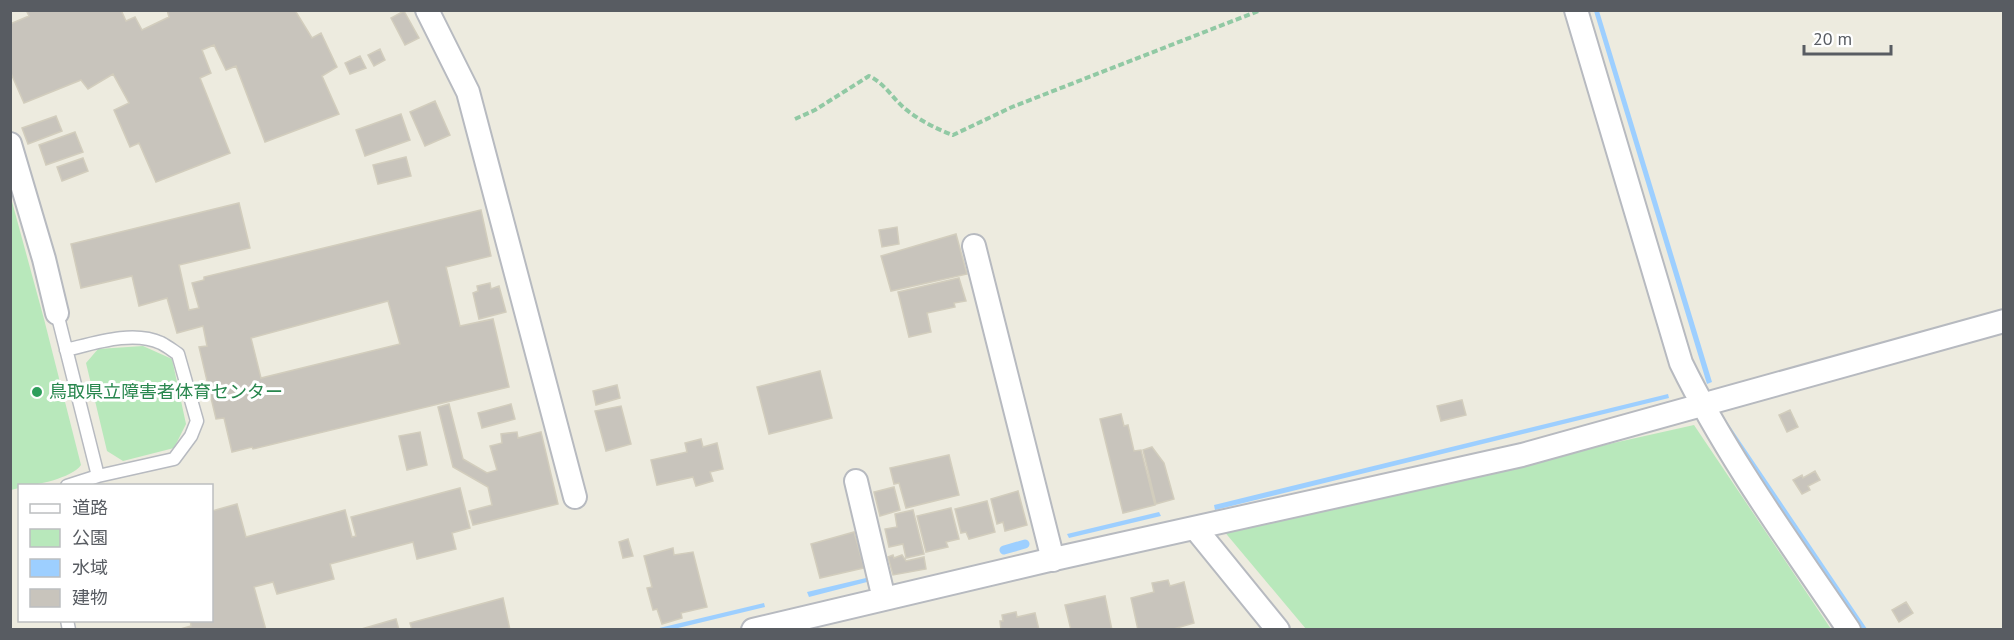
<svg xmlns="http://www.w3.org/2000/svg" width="2014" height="640" viewBox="0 0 2014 640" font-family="'PT Sans','Noto Sans JP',sans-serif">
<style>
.green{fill:#b8e8bb}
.water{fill:#9dcfff}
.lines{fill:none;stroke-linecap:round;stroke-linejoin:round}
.stream{stroke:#9dcfff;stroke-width:9}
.building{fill:#c8c4bc;stroke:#d2cdbd;stroke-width:1.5;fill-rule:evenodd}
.service-casing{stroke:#b7bac0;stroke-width:15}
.minor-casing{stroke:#b7bac0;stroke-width:26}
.path{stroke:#91c9a4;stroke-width:4;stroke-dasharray:6 3;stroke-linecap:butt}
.service{stroke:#fff;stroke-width:12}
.minor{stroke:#fff;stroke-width:22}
.leisure-dot{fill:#2e9e5b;stroke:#fff;stroke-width:2}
.labels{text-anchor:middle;stroke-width:6;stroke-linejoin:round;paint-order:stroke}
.leisure-label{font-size:18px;fill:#27864d;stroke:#fff;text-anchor:start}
</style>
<rect width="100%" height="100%" fill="#edebdf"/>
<path class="green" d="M11,198L44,319L81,465C72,478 35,486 20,486L19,488L11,490Z
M143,346L172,359L186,424L174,448L123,461L107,451L86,363L98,349Z
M1694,425L1831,629H1306L1223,530Z"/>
<path class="water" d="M1594,11H1599L1712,382L1707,384Z
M1668,394L1669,398L1215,510L1214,505Z
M1721,413L1867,629H1862L1718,416Z
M1159,512L1161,516L1069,538L1067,534Z
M866,578L867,582L809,597L807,592Z
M764,603L765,607L674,629H655Z"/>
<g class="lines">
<path class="stream" d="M1004,550L1025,544"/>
</g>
<path class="building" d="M26,10H121L126,21L135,17L142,30L169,17L167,10H299L296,12L312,38L321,33L337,67L322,76L339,114L265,142L236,66L226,70L214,45L202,50L211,73L200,78L230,153L156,182L139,143L130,147L114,110L129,103L113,74L88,89L81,80L24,103L10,71V24L29,16Z
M404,11L419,38L405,45L391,18Z
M380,49L385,60L374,66L368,55Z
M360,56L366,68L350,74L345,63Z
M435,101L450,135L425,146L410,112Z
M401,114L410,140L365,156L356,130Z
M56,116L62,131L28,144L22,128Z
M75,132L83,152L46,165L39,145Z
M406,157L411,176L378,184L373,165Z
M83,158L88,171L62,181L57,167Z
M239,203L250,248L179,265L189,310L199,308L192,283L204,280V277L481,210L491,256L446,267L460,326L493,319L509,387L253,449L252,447L232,452L224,418L216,419L199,347L207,346L203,326L177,333L167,298L139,306L132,276L81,288L71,244ZM388,301L400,344L261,378L251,338Z
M897,227L899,244L882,247L879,230Z
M956,234L967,274L891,291L881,256Z
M959,278L966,301L954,303L955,307L927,313L931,332L909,337L898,292Z
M490,283L491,289L499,286L506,312L479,319L473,293L478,291L477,286Z
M820,371L832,418L769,434L757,387Z
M617,385L620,398L596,405L593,391Z
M1462,400L1466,415L1441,421L1437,406Z
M449,404L463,459L487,473L497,470L490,446L502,443L501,434L517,432L518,438L541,432L558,504L473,525L469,511L492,505L488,487L453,467L438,407Z
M511,404L515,419L482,428L478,413Z
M621,406L631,444L606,451L595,411Z
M1790,410L1798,427L1787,432L1779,415Z
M1121,414L1124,426L1128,425L1134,451L1141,450L1155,505L1123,513L1100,419Z
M420,432L427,465L407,470L399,436Z
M701,439L703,447L717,443L723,469L710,472L713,481L696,486L693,477L657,485L651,460L687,452L685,443Z
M1152,447L1164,463L1174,499L1156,504L1143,450Z
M949,455L959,495L906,508L899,483L894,484L890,468Z
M1815,471L1820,480L1808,486L1810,490L1802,494L1793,480L1802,475L1803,478Z
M894,487L900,510L880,516L874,492Z
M460,488L470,528L452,533L456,549L417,559L413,542L330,564L334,579L277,594L273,582L254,587L266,630H177L191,626L190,620H212V511L237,504L246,537L345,510L352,537L356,536L351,517Z
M1018,491L1027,525L1005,531L1003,522L997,524L991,499Z
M987,501L995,532L969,539L966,532L961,533L955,509Z
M951,508L959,539L946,542L948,547L926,552L917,516Z
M913,510L924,554L906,558L903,544L889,547L885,529L897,527L895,514Z
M854,532L864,568L820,578L811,544Z
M628,539L633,556L623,558L619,542Z
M673,548L674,555L693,552L707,607L681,613L682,618L662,624L657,609L653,610L647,588L652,587L644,556Z
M893,555L894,558L902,555L906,561L924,557L926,569L893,575L888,557Z
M1168,580L1170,586L1184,582L1194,623L1170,630H1138L1131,598L1154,592L1152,583Z
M1105,596L1112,630H1071L1065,605Z
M503,598L510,630H412L410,623Z
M1906,602L1913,613L1899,622L1892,610Z
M1016,612L1017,617L1035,613L1039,630H1001L1000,621H1003L1002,615Z
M396,619L399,630H358Z"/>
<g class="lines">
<defs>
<path id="service" d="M57,313L98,476L67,486
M66,350C95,343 133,330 161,343C167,346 172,350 178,354L197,421L191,436L174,459L98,476
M67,620L69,630"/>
<path id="minor" d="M427,10L468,92L575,497
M1576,10L1681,363C1727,457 1790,543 1849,630
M10,144L44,259L57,313
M974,246L1053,560
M856,481L884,599
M1195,528L1278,630
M753,630L1045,561L1522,455L2004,321"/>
</defs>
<use href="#service" class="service-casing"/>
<use href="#minor" class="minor-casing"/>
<path class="path" d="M795,119L815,110L869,76C884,83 891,96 903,107C917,119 936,129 953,135L1012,107L1261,10"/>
<use href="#service" class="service"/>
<use href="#minor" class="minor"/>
</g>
<circle class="leisure-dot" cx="37" cy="392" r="6"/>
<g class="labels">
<g class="leisure-label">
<text x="49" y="398">鳥取県立障害者体育センター</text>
</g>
</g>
<rect width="2014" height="640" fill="none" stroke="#585c62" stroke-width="24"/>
<rect x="18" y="484" width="195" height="138" fill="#ffffff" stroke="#bcbec0" stroke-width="1.5"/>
<rect x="30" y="504" width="30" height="9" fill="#ffffff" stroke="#bcbec0" stroke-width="1.5"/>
<text x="72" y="514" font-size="18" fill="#585c62">道路</text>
<rect x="30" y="529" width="30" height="18" fill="#b8e8bb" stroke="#bcbec0" stroke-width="1.5"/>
<text x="72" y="544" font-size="18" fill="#585c62">公園</text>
<rect x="30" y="559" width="30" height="18" fill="#9dcfff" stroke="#bcbec0" stroke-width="1.5"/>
<text x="72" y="574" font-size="18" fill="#585c62">水域</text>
<rect x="30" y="589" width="30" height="18" fill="#c8c4bc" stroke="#bcbec0" stroke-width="1.5"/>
<text x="72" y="604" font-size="18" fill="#585c62">建物</text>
<path d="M1804 45v9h87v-9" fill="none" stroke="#585c62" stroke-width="3"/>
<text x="1813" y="45" font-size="18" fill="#585c62" stroke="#ffffff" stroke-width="4.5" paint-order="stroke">20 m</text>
</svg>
